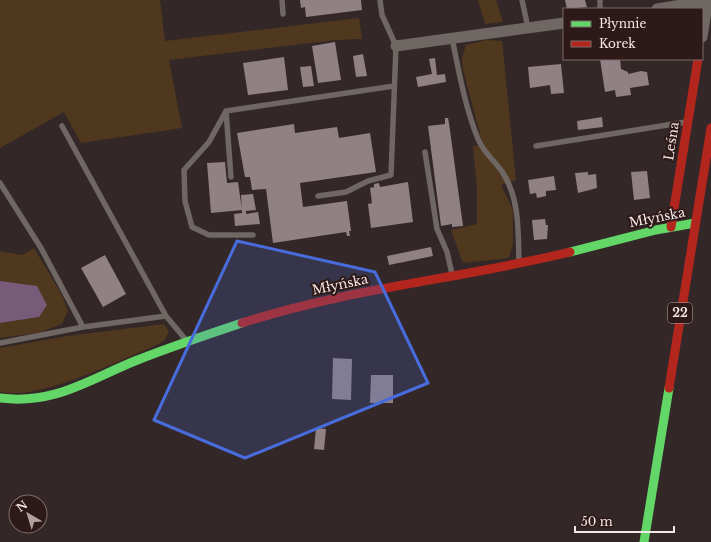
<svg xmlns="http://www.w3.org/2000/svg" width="711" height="542" viewBox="0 0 711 542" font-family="'Libre Baskerville',serif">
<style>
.green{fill:#4f381d}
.water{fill:#785a79}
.building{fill:#908185}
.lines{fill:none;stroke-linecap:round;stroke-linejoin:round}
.lane{stroke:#6e6763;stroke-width:5.5}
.street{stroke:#6e6763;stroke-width:11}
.fast{stroke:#63d668;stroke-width:9}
.jam{stroke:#b3261e;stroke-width:9}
.marked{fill:#486cdb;fill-opacity:0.2;stroke:#486cdb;stroke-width:3;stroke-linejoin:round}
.labels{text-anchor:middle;stroke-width:4;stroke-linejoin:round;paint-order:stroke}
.shield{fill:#2e1919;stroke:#b9a8a8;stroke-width:1}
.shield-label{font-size:12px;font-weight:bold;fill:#f5e5e5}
.street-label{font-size:13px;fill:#f5e5e5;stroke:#2e1919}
</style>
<rect width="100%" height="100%" fill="#332727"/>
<path class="green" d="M0,0H160L165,41L359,18L362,39L336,40L169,60L182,128L81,143L64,112L0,148Z
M478,0H496L503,22L485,24Z
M486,40L502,41L516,180L501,185L513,210V244L509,258L463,263L451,230L477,224V187L473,146L483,145L463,70L462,58L466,45Z
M34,248L62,295L68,311L62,324L38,333L0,338V323L39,317L3,282L0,281V251L22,255Z
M164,324L169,332L164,341L150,348C113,363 38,401 0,392V348L67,336Z"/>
<path class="water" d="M0,281L37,286L47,305L39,317L0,323Z"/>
<path class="building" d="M300,0H361L362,10L306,17L305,7L301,8Z
M565,0H585L587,7L567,9Z
M335,42L341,80L318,83L312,46Z
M363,54L367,76L356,77L353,56Z
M284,57L288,90L248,95L243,63Z
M435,58L437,75L445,74L446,82L418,87L416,77L432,74L429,59Z
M600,59H620L621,69L628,72V74L641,71L647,72L649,85L630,88L631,95L616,97L615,90L605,92Z
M561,64L564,93L551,94L550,85L530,88L528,67Z
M311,66L314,86L303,87L300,67Z
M602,117L603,127L578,130L577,121Z
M445,118H448L449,123L463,226L452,227V224L441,226L428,126L445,124Z
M294,124L295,133L337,127L339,138L370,133L376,172L300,183L303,207L347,201L351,231H349L350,236H347L346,232L273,243L266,189L252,190L250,177H245L237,133Z
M225,162L227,183L238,182L242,210L211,213L207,163Z
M647,171L650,198L634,200L631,172Z
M588,172V175L596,174L597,188L578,193L575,173Z
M554,176L556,190L546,191V196L537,198L536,193L530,194L528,180Z
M408,182L413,222L371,228L368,204L372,203L370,188L374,187V184L379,183L380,187Z
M253,194L256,210L246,211V214L258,212L260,224L235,226L234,214L242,213L241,195Z
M545,219L546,225H548L547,239L534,240L532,220Z
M431,247L433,256L389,265L387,256Z
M105,255L126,294L103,307L81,268Z
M333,358L352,359L351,400L332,399Z
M371,375H393V403H370Z
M316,428L326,429L324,450L314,449Z"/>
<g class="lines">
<path class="lane" d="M282,0L283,14
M522,0L528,28
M600,0V9
M452,38C459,72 465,107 478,139C483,152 496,162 503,173C520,200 518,232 519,262
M226,111L209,142L184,170L185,201L192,227L209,235H253
M62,126L166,316L186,340
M536,146L686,122
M425,152L437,229L447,252L452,274
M231,177L226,111L394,86
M0,183L41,248L83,327
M318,196L346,192L368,181L391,175L396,46L382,15L380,0
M0,343L83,327L166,316"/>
<path class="street" d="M657,9L687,4H707
M702,37L708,0
M396,46L564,23"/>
<path class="fast" d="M570,252L656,230L695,223
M0,398C54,405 88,380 135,361C170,347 206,335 242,323
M644,542L669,388"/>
<path class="jam" d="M671,227L698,59
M242,323C350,288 460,279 570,252
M669,388L711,128"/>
</g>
<path class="marked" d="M237,241L375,272L428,383L245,458L154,420Z"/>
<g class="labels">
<rect class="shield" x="668" y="303" width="24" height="20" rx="3"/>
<g class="shield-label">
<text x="680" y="317">22</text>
</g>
<g class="street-label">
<text transform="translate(671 141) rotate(-81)" y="5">Leśna</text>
<text transform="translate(657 217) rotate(-11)" y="5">Młyńska</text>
<text transform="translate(340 284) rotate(-12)" y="5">Młyńska</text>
</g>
</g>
<rect x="563" y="8" width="140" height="52" fill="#2e1919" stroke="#7e6b6b"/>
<rect x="571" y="21" width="20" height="6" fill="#63d668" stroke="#7e6b6b"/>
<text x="599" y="28" font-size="12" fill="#f5e5e5">Płynnie</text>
<rect x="571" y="41" width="20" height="6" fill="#b3261e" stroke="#7e6b6b"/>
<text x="599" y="48" font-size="12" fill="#f5e5e5">Korek</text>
<g transform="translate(28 514) rotate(322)"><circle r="19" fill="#2e1919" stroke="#7e6b6b"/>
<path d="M0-3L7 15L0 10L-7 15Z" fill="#b1a2a2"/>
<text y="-6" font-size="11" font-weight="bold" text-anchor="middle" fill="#f5e5e5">N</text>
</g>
<path d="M575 526v6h99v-6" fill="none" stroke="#f5e5e5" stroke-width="2"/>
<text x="581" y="526" font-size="12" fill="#f5e5e5" stroke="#2e1919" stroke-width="3" paint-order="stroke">50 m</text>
</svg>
